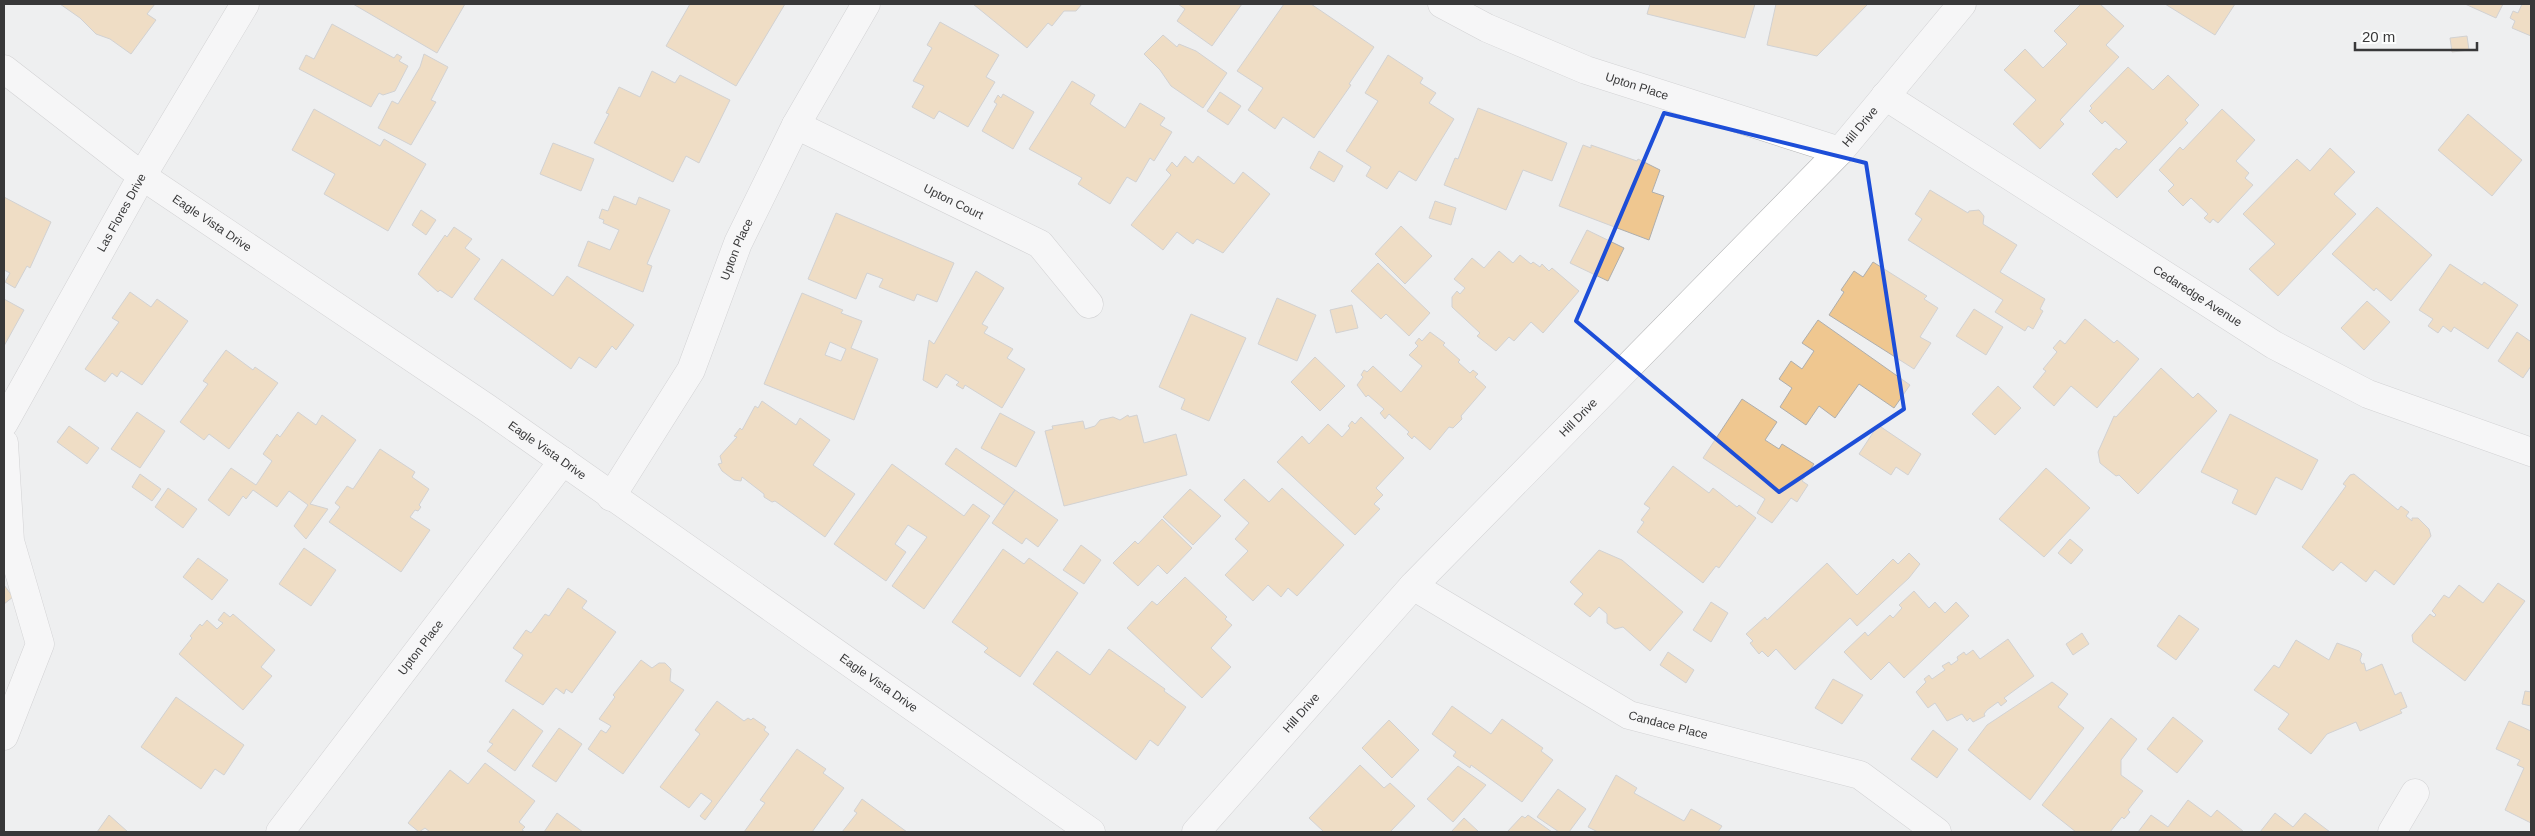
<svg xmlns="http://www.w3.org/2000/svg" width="2535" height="836" viewBox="0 0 2535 836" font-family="Arial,sans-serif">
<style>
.building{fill:#efc790;stroke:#aeaead;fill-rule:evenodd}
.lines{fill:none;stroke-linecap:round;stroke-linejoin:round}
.street-casing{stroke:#b1b2b3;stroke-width:29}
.secondary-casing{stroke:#b1b2b3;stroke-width:29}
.street{stroke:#fff;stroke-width:28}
.secondary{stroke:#fff;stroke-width:28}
.marked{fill:none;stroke:#1d4ed8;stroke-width:4;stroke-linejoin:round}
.labels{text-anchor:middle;stroke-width:4.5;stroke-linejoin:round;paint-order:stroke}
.street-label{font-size:12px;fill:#383839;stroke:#fcfdfd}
</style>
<rect width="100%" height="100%" fill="#eeeff0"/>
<path class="building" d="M60,4H155L147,14L156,20L131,54L110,39L96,34L80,18Z
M353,4H465L437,53Z
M690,4H785L736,86L666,46Z
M973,4H1082L1076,11H1064L1052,26L1048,23L1027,48Z
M1178,4H1242L1212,46L1177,21L1185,9Z
M1284,4H1311L1374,47L1349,84L1351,85L1314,138L1283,117L1275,129L1248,110L1263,88L1237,71Z
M1650,4H1755L1745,38L1647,14Z
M1776,4H1868L1817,56L1767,45Z
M2081,4H2100L2124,26L2106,45L2119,57L2060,120L2064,124L2040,149L2013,124L2036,100L2004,70L2025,49L2043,68L2067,44L2054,31Z
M2165,4H2235L2215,35Z
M2465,4H2503L2496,18Z
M2522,4H2531V36L2512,28L2515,21L2510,18L2513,11L2518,13Z
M940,22L999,55L986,77L995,82L968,127L939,111L934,119L912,107L924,86L913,81L932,48L927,45Z
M332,24L394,58L397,54L402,57L399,61L408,66L395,91L383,95L379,93L371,107L299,69L306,55L314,59Z
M1163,35L1177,47L1179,44L1196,51L1227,73L1203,108L1171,86L1160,70L1144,54Z
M2467,36L2469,50L2452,52L2450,38Z
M424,54L448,67L431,100L436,102L411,145L378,128L392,101L398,104L420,67Z
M1388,55L1423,78L1420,83L1436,93L1429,103L1454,119L1416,181L1399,171L1387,189L1366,176L1371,167L1346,151L1378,101L1365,93Z
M2128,67L2153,90L2168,75L2199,105L2185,120L2188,123L2117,198L2092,174L2116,148L2119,150L2127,142L2105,121L2102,124L2089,111L2092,108L2090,106Z
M652,71L675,83L680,75L730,100L699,163L686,156L673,182L594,143L609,114L606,113L619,87L640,97Z
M1072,81L1095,95L1090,104L1125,128L1140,103L1165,118L1160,125L1172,132L1154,161L1150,158L1136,182L1127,177L1110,204L1078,184L1082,178L1029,149Z
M1220,92L1241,106L1228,125L1207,111Z
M1003,94L1034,112L1013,149L982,131L997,104L994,102L998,95L1001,98Z
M1478,108L1567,143L1552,181L1523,170L1506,210L1444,185L1455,158L1458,159Z
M314,109L380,146L384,139L426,164L388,231L324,194L335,174L292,150Z
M2222,109L2255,140L2236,161L2249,173L2245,178L2253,185L2218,223L2213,219L2210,223L2204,218L2208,214L2191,198L2183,206L2168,191L2174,185L2159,170L2180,147L2183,150Z
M2468,114L2522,160L2492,196L2438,150Z
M553,143L594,159L581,191L540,174Z
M1583,145L1591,148V145L1637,161L1638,159L1660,170L1652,192L1664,196L1649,240L1559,206Z
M2330,148L2355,172L2334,194L2356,214L2278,296L2249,269L2275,244L2243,214L2297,159L2310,171Z
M1319,151L1343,166L1334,182L1310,168Z
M1185,156L1193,163L1198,156L1234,184L1243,172L1270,194L1223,253L1197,239L1193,244L1177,232L1163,250L1131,225L1171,175L1166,170L1172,162L1177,167Z
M1930,190L1968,213L1969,211L1979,210L1984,216L1983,224L2017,245L2000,272L2045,299L2040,309L2043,311L2033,329L2028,326L2025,331L1995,312L2003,300L1908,240L1922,219L1915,214Z
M614,196L636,205L639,197L670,210L647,264L652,266L643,292L578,266L588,241L610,250L619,230L603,223L604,220L599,218L602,209L608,211Z
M4,197L51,222L30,268L27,266L15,288L5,282L10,273L4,270Z
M1435,201L1456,208L1451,225L1429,218Z
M2377,207L2432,255L2391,301L2376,288L2374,291L2332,254Z
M421,210L436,220L426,235L412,225Z
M836,213L954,263L937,302L917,294L914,301L879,287L883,279L867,273L856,299L808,279Z
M1401,226L1432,256L1405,284L1375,254Z
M454,227L472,239L465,248L480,259L452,298L440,290L438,292L418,274L445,235L447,237Z
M1587,230L1624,248L1608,281L1570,263Z
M1499,251L1513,263L1520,255L1531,264L1533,262L1540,267L1542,264L1549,271L1552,268L1579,291L1543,333L1531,322L1514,341L1509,337L1496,351L1477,336L1480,333L1452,307V297L1457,291L1460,294L1465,288L1454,279L1472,258L1484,268Z
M502,259L553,296L567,276L634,325L616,350L612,346L596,368L579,357L571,369L474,299Z
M1873,262L1927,296L1924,299L1938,308L1920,337L1931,343L1914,369L1829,315L1844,292L1841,290L1854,271L1863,277Z
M1378,263L1430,313L1409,336L1386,314L1381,319L1351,291Z
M2450,264L2482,285L2484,282L2518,305L2488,349L2454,327L2451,332L2443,326L2438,333L2428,326L2433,319L2419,310Z
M976,271L1004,288L982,324L988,327L984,333L1013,349L1007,358L1025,369L1002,408L965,385L963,389L956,385L959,382L946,374L937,388L923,380L929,340L934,344Z
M130,292L151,307L157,299L188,321L142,385L121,371L117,377L112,373L105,382L85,369L119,322L112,318Z
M802,293L843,310L841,313L862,321L851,348L878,359L854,420L764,384ZM830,342L846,349L841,361L825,355Z
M1277,298L1316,315L1297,361L1258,344Z
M4,299L24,310L4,346Z
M2367,301L2390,322L2364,350L2341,328Z
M1352,305L1358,328L1336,333L1330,310Z
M1974,309L2003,327L1986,355L1956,336Z
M1191,314L1246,338L1209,421L1181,409L1185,399L1159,387Z
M2085,319L2114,343L2117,340L2139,359L2097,408L2071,386L2054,406L2033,387L2046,371L2043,369L2057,352L2053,348L2060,340L2065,344Z
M1818,320L1910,385L1894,408L1859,384L1835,418L1819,406L1806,425L1780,407L1792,388L1779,379L1791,361L1802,369L1814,351L1802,343Z
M1430,332L1445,343L1443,345L1460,360L1458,362L1470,373L1473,370L1478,374L1475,377L1486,387L1461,416L1462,419L1453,428L1449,427L1430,450L1414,436L1412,439L1407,434L1409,432L1389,414L1385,419L1380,413L1384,409L1368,395L1366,397L1357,385L1363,377L1361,375L1364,370L1367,372L1373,366L1401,392L1422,366L1409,355L1418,346L1415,343L1419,338L1422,341Z
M2517,332L2530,341L2531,339V366L2523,378L2498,361Z
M226,350L253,370L255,367L278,383L229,449L209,434L204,440L180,422L208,384L203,381Z
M1315,357L1345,386L1320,411L1291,382Z
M2161,368L2193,398L2198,393L2217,411L2138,494L2119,475L2116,476L2100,463L2098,452L2114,416L2116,417Z
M1998,386L2021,408L1995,435L1972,414Z
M1742,399L1777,422L1765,440L1779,449L1782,444L1814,464L1802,481L1808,485L1797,502L1791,498L1772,523L1757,513L1765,499L1703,458Z
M762,401L796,425L800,418L830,440L813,465L855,494L825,537L775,501L772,502L764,497V494L742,477L741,481L734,480L722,471L718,464L722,463L720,456L737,437L734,436L740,428L742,430L755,406L758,408Z
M137,412L165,431L140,468L111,449Z
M298,412L316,425L322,415L356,440L310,504L328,509L306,539L294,526L308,505L289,491L277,507L253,490L246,499L243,496L229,516L208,500L231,468L256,485L272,461L263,454L277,434L280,437Z
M1000,413L1035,432L1016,467L981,448Z
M2230,414L2318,460L2302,490L2276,477L2256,515L2232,503L2238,490L2201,472Z
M1128,415L1129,417L1137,415L1144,443L1176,434L1187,475L1064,506L1045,431L1053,429L1052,426L1083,421L1085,429L1095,426L1100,420L1113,417L1120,420Z
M1361,417L1404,458L1376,488L1383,495L1374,504L1380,509L1355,535L1277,462L1302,436L1309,444L1328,424L1342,437L1350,428L1348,426L1352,421L1355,424Z
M1878,425L1921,454L1908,475L1896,467L1891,475L1859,454Z
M69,426L99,448L87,464L57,442Z
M956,448L1015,490L1004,505L945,464Z
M380,449L415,472L412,477L429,489L419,505L421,507L418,511L415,510L410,517L430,530L401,572L329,522L340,507L335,503L347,486L353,489Z
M892,464L964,516L973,504L990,516L924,609L892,586L927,537L908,525L895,544L906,552L886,581L834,544Z
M1673,466L1709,493L1713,488L1737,507L1739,505L1756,518L1719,568L1716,566L1703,583L1637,532L1644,522L1641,520L1650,508L1644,504Z
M2046,468L2090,508L2044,557L1999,519Z
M140,474L161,489L152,501L132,487Z
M2354,474L2398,510L2401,506L2409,512L2406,516L2412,521V518H2418L2429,529L2431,536L2394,585L2375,570L2366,582L2341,562L2333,571L2302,547L2346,486L2343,484L2350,475Z
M1244,479L1269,502L1282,488L1344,545L1297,596L1288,588L1281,597L1268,585L1253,601L1225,575L1248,551L1235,539L1249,523L1224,500Z
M168,488L197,509L183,528L155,507Z
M1190,489L1221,516L1193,545L1163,517Z
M1015,490L1058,520L1038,547L1026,538L1022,544L992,523Z
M1162,519L1192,548L1167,574L1158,565L1138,586L1113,563L1135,541L1138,544Z
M2070,539L2083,550L2071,564L2058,553Z
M1081,545L1101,560L1084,584L1063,570Z
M304,548L336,570L311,606L279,584Z
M1003,549L1024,564L1029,558L1078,593L1020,677L984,652L988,648L952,622Z
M1599,550L1622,560L1683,612L1650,651L1623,627L1615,629L1607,623V614L1599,607L1590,617L1574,604L1583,594L1570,582Z
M1909,553L1920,564L1909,578L1857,626L1850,618L1795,670L1776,649L1768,657L1762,651L1759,654L1750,643L1753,641L1746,634L1765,617L1767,620L1827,563L1857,595L1893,559L1898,564Z
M198,558L228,580L212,600L183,577Z
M1185,577L1227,617L1225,619L1232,625L1211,648L1231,667L1202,698L1127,628L1152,601L1157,605Z
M2498,583L2525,601L2465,681L2413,642L2412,635L2430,614L2434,617L2436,615L2432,611L2444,595L2449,598L2459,585L2483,603Z
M4,585L13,597L4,604Z
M568,588L587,601L582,608L616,632L572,693L566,689L564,694L556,688L543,705L505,681L523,655L513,648L526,630L531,633L545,614L549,616Z
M1914,591L1929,608L1935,602L1945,613L1956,602L1969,616L1904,678L1889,662L1871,680L1844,652L1865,632L1868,636L1890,615L1893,618L1902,608L1899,605Z
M1711,602L1728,613L1711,642L1693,630Z
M224,612L230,617L233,614L275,650L261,667L272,676L243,710L179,654L192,638L190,636L200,624L202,626L207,620L217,629L223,623L218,620Z
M2179,615L2199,629L2176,660L2157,646Z
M2082,633L2089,644L2073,655L2066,644Z
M2008,639L2034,676L2004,698L2007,701L2001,706L1998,702L1987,710L1984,714L1985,716L1973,722L1970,718L1967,721L1962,714L1947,721L1935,703L1928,708L1916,692L1926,682L1924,679L1929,675L1932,679L1945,670L1942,666L1949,662L1951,665L1958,660L1957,657L1964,652L1966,655L1973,650L1980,659Z
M2296,640L2329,660L2337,643L2359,651L2362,654L2360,660L2362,664L2364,663L2366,671L2382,664L2395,695L2401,692L2407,707L2400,710L2402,713L2360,731L2356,722L2327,734L2311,754L2278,729L2289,714L2254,690L2274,665L2279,668Z
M1109,649L1165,689L1164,691L1186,707L1158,746L1150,740L1136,760L1033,684L1057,651L1090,675Z
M1668,652L1694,670L1686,683L1660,665Z
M641,660L652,668L659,663H665L671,669L670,681L684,690L623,774L588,749L601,730L606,733L611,726L599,719L615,697L613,695Z
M1833,679L1863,695L1842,724L1815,708Z
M2052,682L2068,694L2058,707L2084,728L2030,800L1968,750L1987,725Z
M2525,691L2531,692V706L2522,704Z
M176,697L244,745L224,775L215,769L201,789L141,747Z
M717,701L744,721L748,718L751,720L753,718L766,727L764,730L769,734L705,820L700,816L712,801L701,793L689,808L660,787L700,734L695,730Z
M1452,706L1491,734L1502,719L1543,748L1541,751L1553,760L1522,802L1471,765L1470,768L1453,756L1456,752L1432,734Z
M513,709L543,731L515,771L487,751L493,744L489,742Z
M2173,717L2203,741L2177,773L2147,749Z
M2111,718L2137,739L2121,760V775L2143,791L2128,810L2130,812L2124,819L2122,817L2110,832H2076L2042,805Z
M1389,720L1419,750L1392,778L1362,748Z
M2509,721L2531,731V823L2505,810L2524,768L2517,765L2520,760L2496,749Z
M559,728L582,744L556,782L532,766Z
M1933,730L1958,749L1937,778L1911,759Z
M797,749L826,769L823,773L844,788L812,832H744L765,803L760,800Z
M485,763L535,801L519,822L525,827L522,830L525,832H430L425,828L419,832L408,823L450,770L468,784Z
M1360,765L1384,788L1390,783L1415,806L1390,832H1324L1309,818Z
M1458,766L1486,785L1453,822L1427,799Z
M1616,775L1637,788L1634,793L1684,821L1691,809L1722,826L1718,832H1598L1588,827Z
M1558,789L1586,809L1569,832H1559L1537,817Z
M862,799L907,832H842L857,813L854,811Z
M2188,800L2211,817L2217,810L2243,831L2138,832L2151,815L2168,827Z
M557,813L583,832H544Z
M2275,813L2293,827L2305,813L2330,832H2260Z
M109,815L128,832H97Z
M1528,815L1552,832H1507L1522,816L1525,818Z
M1464,818L1479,832H1451Z"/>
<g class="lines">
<defs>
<g id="street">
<path id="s1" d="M1442,4L1487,28L1586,70L1840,151"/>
<path id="s2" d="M1885,96L2274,345L2368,394L2531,452"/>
<path id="s3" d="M796,125L1040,244L1089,304"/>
<path id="s4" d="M4,423L142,176L245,4"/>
<path d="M4,443L10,541L40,644L4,736"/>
<path id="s5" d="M611,497L691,370L738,243L796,125L866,4"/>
<path id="s6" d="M1413,586L1629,715L1860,775L1937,832"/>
<path id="s7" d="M280,832L563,461"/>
<path id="s8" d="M1196,832L1413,586L1840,151L1962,4"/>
<path d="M2392,832L2415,793"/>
</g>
<g id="secondary">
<path id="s9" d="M4,69L142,176L487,408L1091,832"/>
</g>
</defs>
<use href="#street" class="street-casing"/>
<use href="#secondary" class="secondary-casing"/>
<use href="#street" class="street"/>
<use href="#secondary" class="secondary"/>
</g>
<path d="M0 0H2535V836H0ZM1664,113L1866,163L1904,409L1779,492L1576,321Z" fill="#eeeff0" fill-opacity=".55" fill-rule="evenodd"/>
<path class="marked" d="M1664,113L1866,163L1904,409L1779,492L1576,321Z"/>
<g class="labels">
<g class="street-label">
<text dy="4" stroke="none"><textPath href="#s1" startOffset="212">Upton Place</textPath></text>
<text dy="4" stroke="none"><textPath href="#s8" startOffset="969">Hill Drive</textPath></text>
<text dy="4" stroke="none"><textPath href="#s3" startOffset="175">Upton Court</textPath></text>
<text dy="4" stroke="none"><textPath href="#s4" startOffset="241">Las Flores Drive</textPath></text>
<text dy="4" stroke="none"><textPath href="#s9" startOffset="259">Eagle Vista Drive</textPath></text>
<text dy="4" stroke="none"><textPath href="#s5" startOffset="279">Upton Place</textPath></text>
<text dy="4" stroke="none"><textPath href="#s2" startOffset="371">Cedaredge Avenue</textPath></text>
<text dy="4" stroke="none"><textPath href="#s8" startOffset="564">Hill Drive</textPath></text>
<text dy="4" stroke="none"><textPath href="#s9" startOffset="664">Eagle Vista Drive</textPath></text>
<text dy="4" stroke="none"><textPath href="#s7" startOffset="232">Upton Place</textPath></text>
<text dy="4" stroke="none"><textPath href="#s9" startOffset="1069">Eagle Vista Drive</textPath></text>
<text dy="4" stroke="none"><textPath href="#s8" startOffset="159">Hill Drive</textPath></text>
<text dy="4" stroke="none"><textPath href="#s6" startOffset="292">Candace Place</textPath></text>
</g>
</g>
<rect width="2535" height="836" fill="none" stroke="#383839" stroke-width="10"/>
<path d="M2355 42v8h122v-8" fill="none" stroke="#383839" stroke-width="2.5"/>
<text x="2362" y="42" font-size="15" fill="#383839" stroke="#fcfdfd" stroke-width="4" paint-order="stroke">20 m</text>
</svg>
